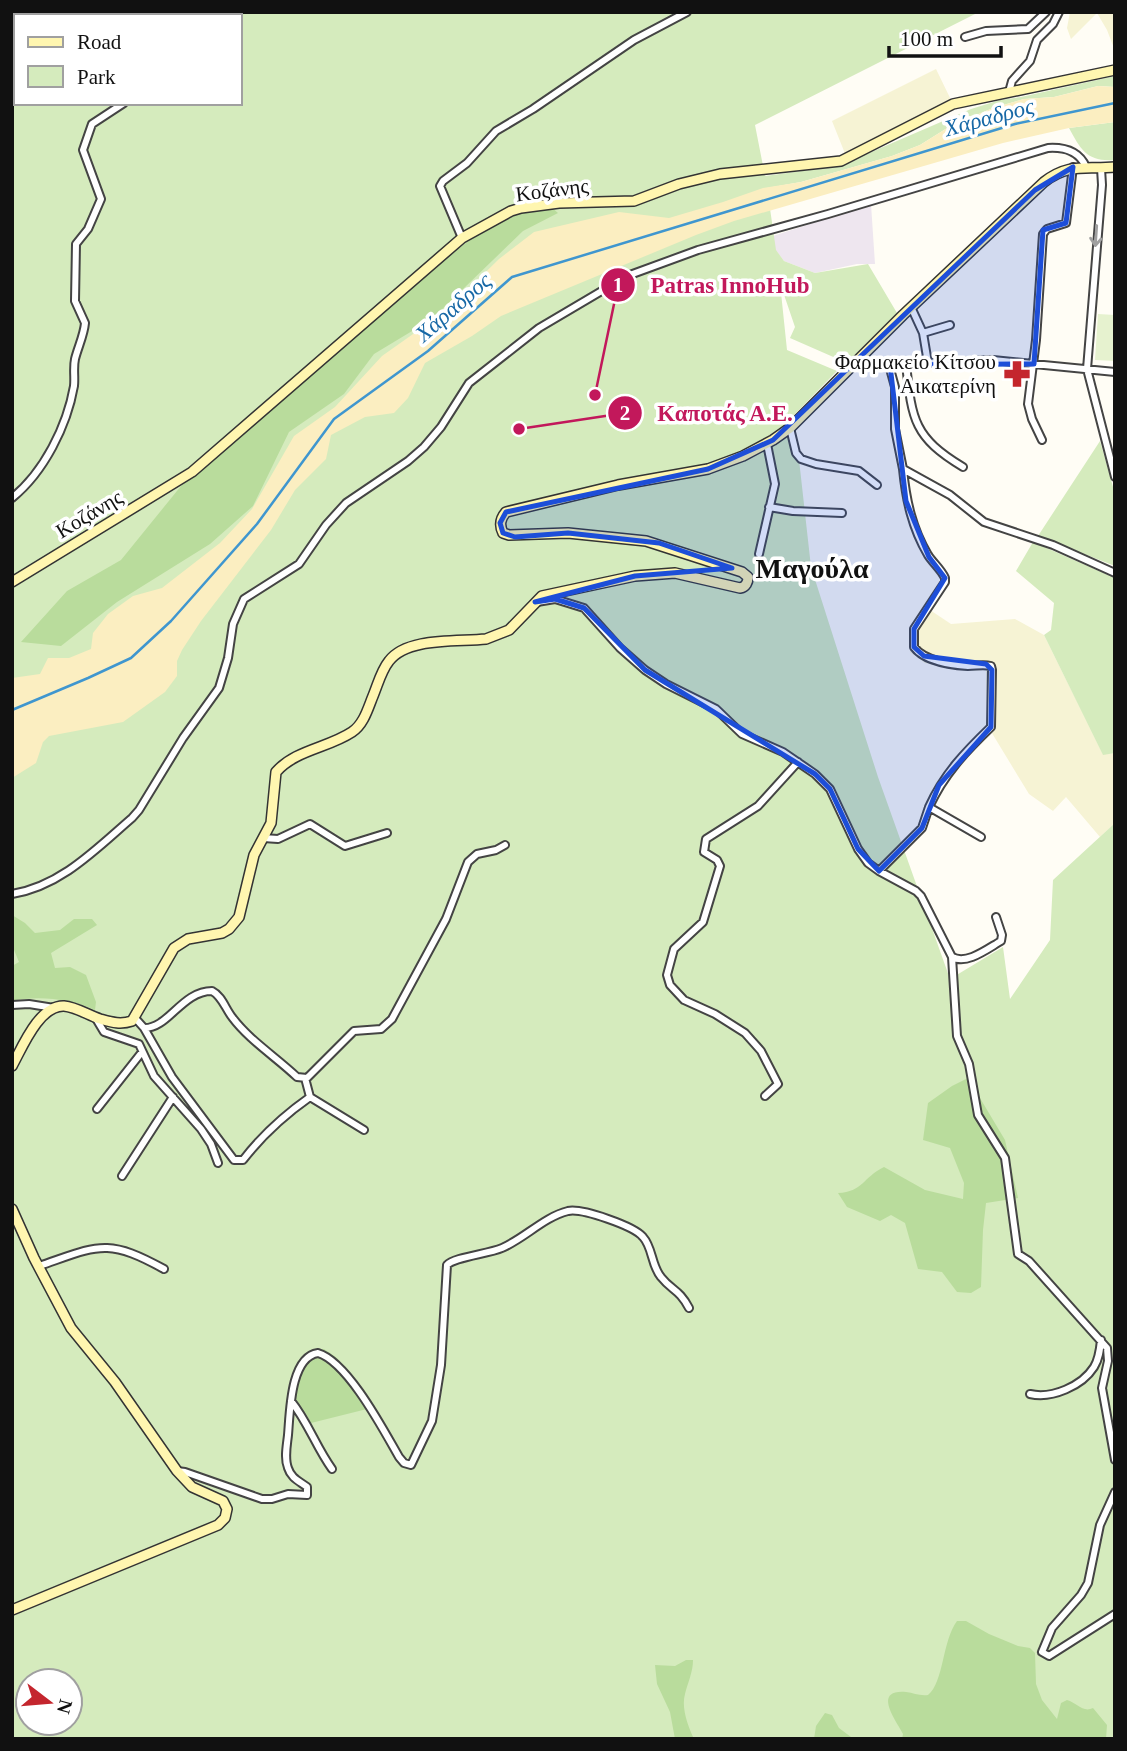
<svg xmlns="http://www.w3.org/2000/svg" width="1127" height="1751" viewBox="0 0 1127 1751" font-family="Georgia,serif">
<style>
.industrial{fill:#eee6ef}
.farmland{fill:#f6f3d4}
.green{fill:#d5ebbd;fill-rule:evenodd}
.forest{fill:#b9dc9c}
.sand{fill:#fbeec1}
.pitch{fill:#e6f2cf}
.lines{fill:none;stroke-linecap:round;stroke-linejoin:round}
.stream{stroke:#3f96cf;stroke-width:2.5}
.street-casing{stroke:#444;stroke-width:10}
.secondary-casing{stroke:#333;stroke-width:12}
.street{stroke:#fff;stroke-width:6}
.secondary{stroke:#fff6b0;stroke-width:9}
.oneway{stroke:#a0a0a0}
.marked{fill:#1d4ed8;fill-opacity:0.2;stroke:#1d4ed8;stroke-width:5;stroke-linejoin:round}
.labels{text-anchor:middle;stroke-width:7;stroke-linejoin:round;paint-order:stroke}
.street-label{font-size:21px;fill:#111;stroke:#fff}
.poi-label{font-size:21px;fill:#111;stroke:#fff;text-anchor:end}
.water-label{font-size:23px;font-style:italic;fill:#1768a6;stroke:#fff}
.district-label{font-size:28px;font-weight:bold;fill:#111;stroke:#fff}
.leader{fill:none;stroke:#c2185b;stroke-width:2.5}
.callout-dot{fill:#c2185b;stroke:#fff;stroke-width:2.5}
.mark-label{font-size:21px;text-anchor:middle;font-weight:bold;fill:#fff}
.callout-label{font-size:23px;text-anchor:middle;font-weight:bold;fill:#c2185b;stroke:#fff;stroke-width:7;stroke-linejoin:round;paint-order:stroke}
</style>
<rect width="100%" height="100%" fill="#fffdf5"/>
<path class="industrial" d="M871,204L875,264H857L815,273L784,261L774,248L770,237Z"/>
<path class="farmland" d="M1070,12H1115V51L1107,30L1097,13L1071,39L1067,28Z
M936,69L952,102L846,156L832,121Z
M924,606L951,624L1015,619L1044,635L1103,754L1115,753V823L1100,837L1066,797L1053,811L1029,794L987,725L986,670L967,671L925,663L910,652V633Z"/>
<path class="green" d="M12,12H979L755,125L765,176L839,166L971,109L1000,100L1021,97L1115,76V87L1098,86L1054,97L1024,99L993,108L952,125L920,145L892,156L801,182L767,188L776,250L784,261L815,273L868,264L897,313L847,363L790,338L795,327L780,283L787,350L837,371L794,415L811,567L878,777L950,979L1003,947L1010,999L1050,940L1053,880L1115,823V1739H12ZM16,16H240V103H16ZM28,1681H70V1723H28Z
M1115,122V160C1087,162 1081,150 1069,128Z
M1100,441L1115,494V566L1038,536Z
M1033,542L1115,578V753L1103,755L1044,635L1051,630L1054,603L1016,571Z"/>
<path class="forest" d="M551,207L558,213L523,231L432,319L374,354L344,394L289,432L253,506L210,544L117,602L61,646L21,642L67,591L121,560L181,486L441,262L479,233L511,216Z
M12,915L25,923L35,933L60,930L74,919H92L97,925L51,953L55,968L70,967L86,975L96,1002L95,1010C71,999 38,995 12,1001V966L19,962L12,945Z
M968,1078L1005,1140L1018,1198L986,1203L983,1230L981,1287L971,1293L957,1292L942,1272L918,1269L905,1223L891,1215L880,1221L847,1207L838,1193C863,1192 863,1177 884,1167L925,1190L963,1199L964,1183L950,1148L923,1140L928,1103L952,1086Z
M324,1349L337,1358L375,1407L311,1423L305,1412L291,1416L295,1384L309,1353Z
M957,1621H966L989,1634L1018,1646L1030,1648L1035,1653L1036,1684L1042,1700L1057,1719L1061,1703L1067,1700C1077,1703 1083,1713 1093,1708L1107,1725L1106,1739H902L903,1734C897,1722 871,1689 906,1692C914,1693 919,1696 928,1695C944,1682 942,1641 957,1621Z
M686,1660H693C693,1672 688,1682 685,1694C681,1708 688,1726 694,1739H675L670,1712L657,1684L655,1665L675,1666Z
M825,1713L832,1715L839,1728L851,1737L850,1739H814L816,1726Z"/>
<path class="sand" d="M1098,86L1115,87V122L1069,128L1003,143L734,221L696,235L501,316L472,336L425,363L408,398L394,413L365,417L331,435L326,459L295,490L271,530L201,621L182,650L177,661V676L165,692L123,722L49,736L43,742L36,763L12,778V678L40,674L48,658H69L91,649L93,633L108,614L133,596L162,588L220,543L252,509L294,436L335,407L382,356L447,310L499,259L534,232L619,212L669,218L723,202L763,188L801,182L892,156L920,145L952,125L993,108L1024,99L1054,97Z"/>
<path class="pitch" d="M1098,314L1115,315V361L1095,360Z"/>
<g class="lines">
<path class="stream" d="M12,710L88,678L131,658L171,621L257,524L334,419L428,351L512,277L1015,124L1115,103"/>
<defs>
<path id="street" d="M169,16V12
M965,37L986,31L1028,29L1046,12
M1009,92L1012,81L1030,61L1037,40L1053,24L1059,12
M1101,168L1102,185L1087,369L1115,477
M462,238L440,186L443,181L467,163L496,131L533,109L634,40L687,12
M911,307L923,333
M928,363L923,333L950,325
M906,364C912,419 913,437 963,467
M889,365L895,387V429L903,469L950,495L984,522L1053,545L1115,573
M852,366L993,360L1115,372
M790,428L796,453L801,459L816,464L859,471L877,485
M1042,440L1032,419L1028,404L1036,340L1043,234L1047,229L1066,223L1073,167
M903,469C906,500 912,528 928,555C933,563 941,569 945,578V582L914,629V647C924,661 952,665 968,666C976,666 983,664 991,666L992,670L991,727C965,752 944,774 929,807
M12,498C44,472 67,426 74,386C75,377 73,368 75,359C78,347 84,335 85,323L75,301L76,244L88,229L101,199L83,150L92,124L124,103
M769,507L793,511L842,513
M759,554L775,484L767,444
M537,602L555,599L584,608L620,648L645,670L666,684L716,709L742,734L783,752L815,774L830,789L858,849L868,863L879,871L916,891L921,896L952,957L957,1036L969,1064L978,1115L1005,1158L1018,1254L1029,1261L1107,1348L1108,1361L1102,1388L1115,1460
M263,838L278,839L310,824L345,846L387,833
M879,871L922,828L929,807L981,837
M12,894C61,886 96,849 132,818L139,810L183,738L219,688L228,658L233,624L244,599L299,564L326,525L346,503L408,461L424,447L441,427L469,383L539,328L627,276L698,250L828,214L1048,148C1065,147 1079,151 1086,167
M952,957C967,965 987,949 1001,941L1002,935L996,917
M12,1005L29,1004L54,1008
M95,1017L104,1032L139,1044L154,1076L201,1129L211,1144L218,1163
M135,1018L144,1028L172,1077L234,1160H243C263,1134 283,1116 310,1097
M144,1028C168,1029 182,991 212,991C222,996 225,1008 232,1017C249,1040 276,1057 297,1077L307,1078L354,1031L381,1029L392,1019L446,919L468,862L477,854L496,850L505,845
M305,1078L310,1097L364,1130
M765,1096L778,1084L761,1051L745,1033L715,1014L684,1000L670,985L667,975L674,949L703,922L720,866L717,860L704,852L706,839L758,806L798,762
M97,1109L142,1052
M122,1176L173,1097
M39,1266C98,1246 106,1237 164,1269
M1030,1394C1052,1399 1082,1386 1094,1367C1099,1359 1100,1350 1101,1340
M291,1401C308,1422 316,1447 332,1469
M177,1471L185,1472L262,1499H272L288,1494L307,1495V1487C299,1481 291,1478 288,1468C284,1458 287,1445 288,1435C290,1413 290,1357 318,1353C348,1362 384,1431 399,1457L404,1463L411,1465L432,1421L441,1365L447,1265C454,1257 488,1254 502,1248C525,1238 544,1217 568,1211C582,1208 634,1226 643,1237C653,1248 651,1265 661,1277C672,1291 679,1289 689,1308
M1115,1492L1100,1525L1088,1583L1081,1595L1052,1628L1042,1652L1049,1656L1115,1614"/>
<path id="secondary" d="M12,582L192,472L462,238L511,211L521,208L559,203L634,201L679,184L720,174L841,161L953,104L1115,70
M12,1066C22,1048 39,1005 64,1006C76,1007 88,1015 100,1019C111,1022 120,1025 132,1021L174,948L188,939L222,933L229,929L239,917L254,855L271,823L276,772C295,750 328,748 352,732C364,724 368,708 373,696C378,684 381,671 389,661C407,637 457,642 486,639L509,630L542,596L635,576L675,573L740,588C746,587 748,582 748,577L742,572L646,541L568,533L509,535L503,533C499,525 500,519 506,512L618,485L708,469L743,456L773,440L790,428L903,315L1044,182C1070,162 1086,170 1115,167
M12,1209L34,1258L71,1328L115,1382L177,1471L192,1487L223,1501L227,1509L225,1518L218,1525L12,1610"/>
</defs>
<use href="#street" class="street-casing"/>
<use href="#secondary" class="secondary-casing"/>
<use href="#street" class="street"/>
<use href="#secondary" class="secondary"/>
</g>
<defs><path id="oneway-shaft" d="M-6 0H5M1.5-3L5.5 0L1.5 3" fill="none" stroke-width="1.6" stroke-linecap="round" stroke-linejoin="round" transform="scale(1.75)"/></defs>
<use class="oneway" href="#oneway-shaft" transform="translate(1096 236) rotate(94)"/>
<path class="marked" d="M1073,167L1066,223L1043,230L1034,364L890,365L906,501L929,557L945,578L914,629V647L924,656L986,664L992,670L991,727L939,785L922,828L879,871L858,849L830,789L815,774L645,670L584,608L555,599L535,602L635,576L732,568L659,543L568,533L515,537L503,533L500,523L506,512L708,469L773,440L1035,190Z"/>
<defs>
<symbol id="pharmacy-bare" viewBox="-9 -9 18 18"><path d="M-2-6h4v4h4v4h-4v4h-4v-4h-4v-4h4Z" fill="#c4262e" stroke="#fff" stroke-width="2.5" paint-order="stroke"/></symbol>
</defs>
<g fill-rule="evenodd">
<use href="#pharmacy-bare" x="998" y="355" width="38" height="38"/>
</g>
<g class="labels">
<g class="street-label">
<text transform="translate(552 190) rotate(-7)" y="7">Κοζάνης</text>
<text transform="translate(89 514) rotate(-31)" y="7">Κοζάνης</text>
</g>
<g class="poi-label">
<text x="996" y="369">Φαρμακείο Κίτσου<tspan x="996" dy="24">Αικατερίνη</tspan></text>
</g>
<g class="water-label">
<text transform="translate(989 117) rotate(-15)" y="8">Χάραδρος</text>
<text transform="translate(453 307) rotate(-41)" y="8">Χάραδρος</text>
</g>
<g class="district-label">
<text x="812" y="578">Μαγούλα</text>
</g>
</g>
<path class="leader" d="M595 395L618 285M519 429L625 413"/>
<g class="callout-dot">
<circle cx="595" cy="395" r="7"/>
<circle cx="519" cy="429" r="7"/>
<circle cx="618" cy="285" r="18"/>
<circle cx="625" cy="413" r="18"/>
</g>
<g class="mark-label">
<text x="618" y="292">1</text>
<text x="625" y="420">2</text>
</g>
<g class="callout-label">
<text x="730" y="293">Patras InnoHub</text>
<text x="725" y="421">Καποτάς Α.Ε.</text>
</g>
<rect width="1127" height="1751" fill="none" stroke="#111111" stroke-width="28"/>
<rect x="14" y="14" width="228" height="91" fill="#ffffff" stroke="#a0a0a0" stroke-width="2"/>
<rect x="28" y="37" width="35" height="10" fill="#fff6b0" stroke="#a0a0a0" stroke-width="2"/>
<text x="77" y="49" font-size="21" fill="#111111">Road</text>
<rect x="28" y="66" width="35" height="21" fill="#d5ebbd" stroke="#a0a0a0" stroke-width="2"/>
<text x="77" y="84" font-size="21" fill="#111111">Park</text>
<g transform="translate(49 1702) rotate(106)"><circle r="33" fill="#ffffff" stroke="#a0a0a0" stroke-width="2"/>
<path d="M0-5L12 26L0 18L-12 26Z" fill="#c4262e"/>
<text y="-10" font-size="19" font-weight="bold" text-anchor="middle" fill="#111111">N</text>
</g>
<path d="M889 46v10h112v-10" fill="none" stroke="#111111" stroke-width="3.5"/>
<text x="900" y="46" font-size="21" fill="#111111" stroke="#ffffff" stroke-width="5" paint-order="stroke">100 m</text>
</svg>
